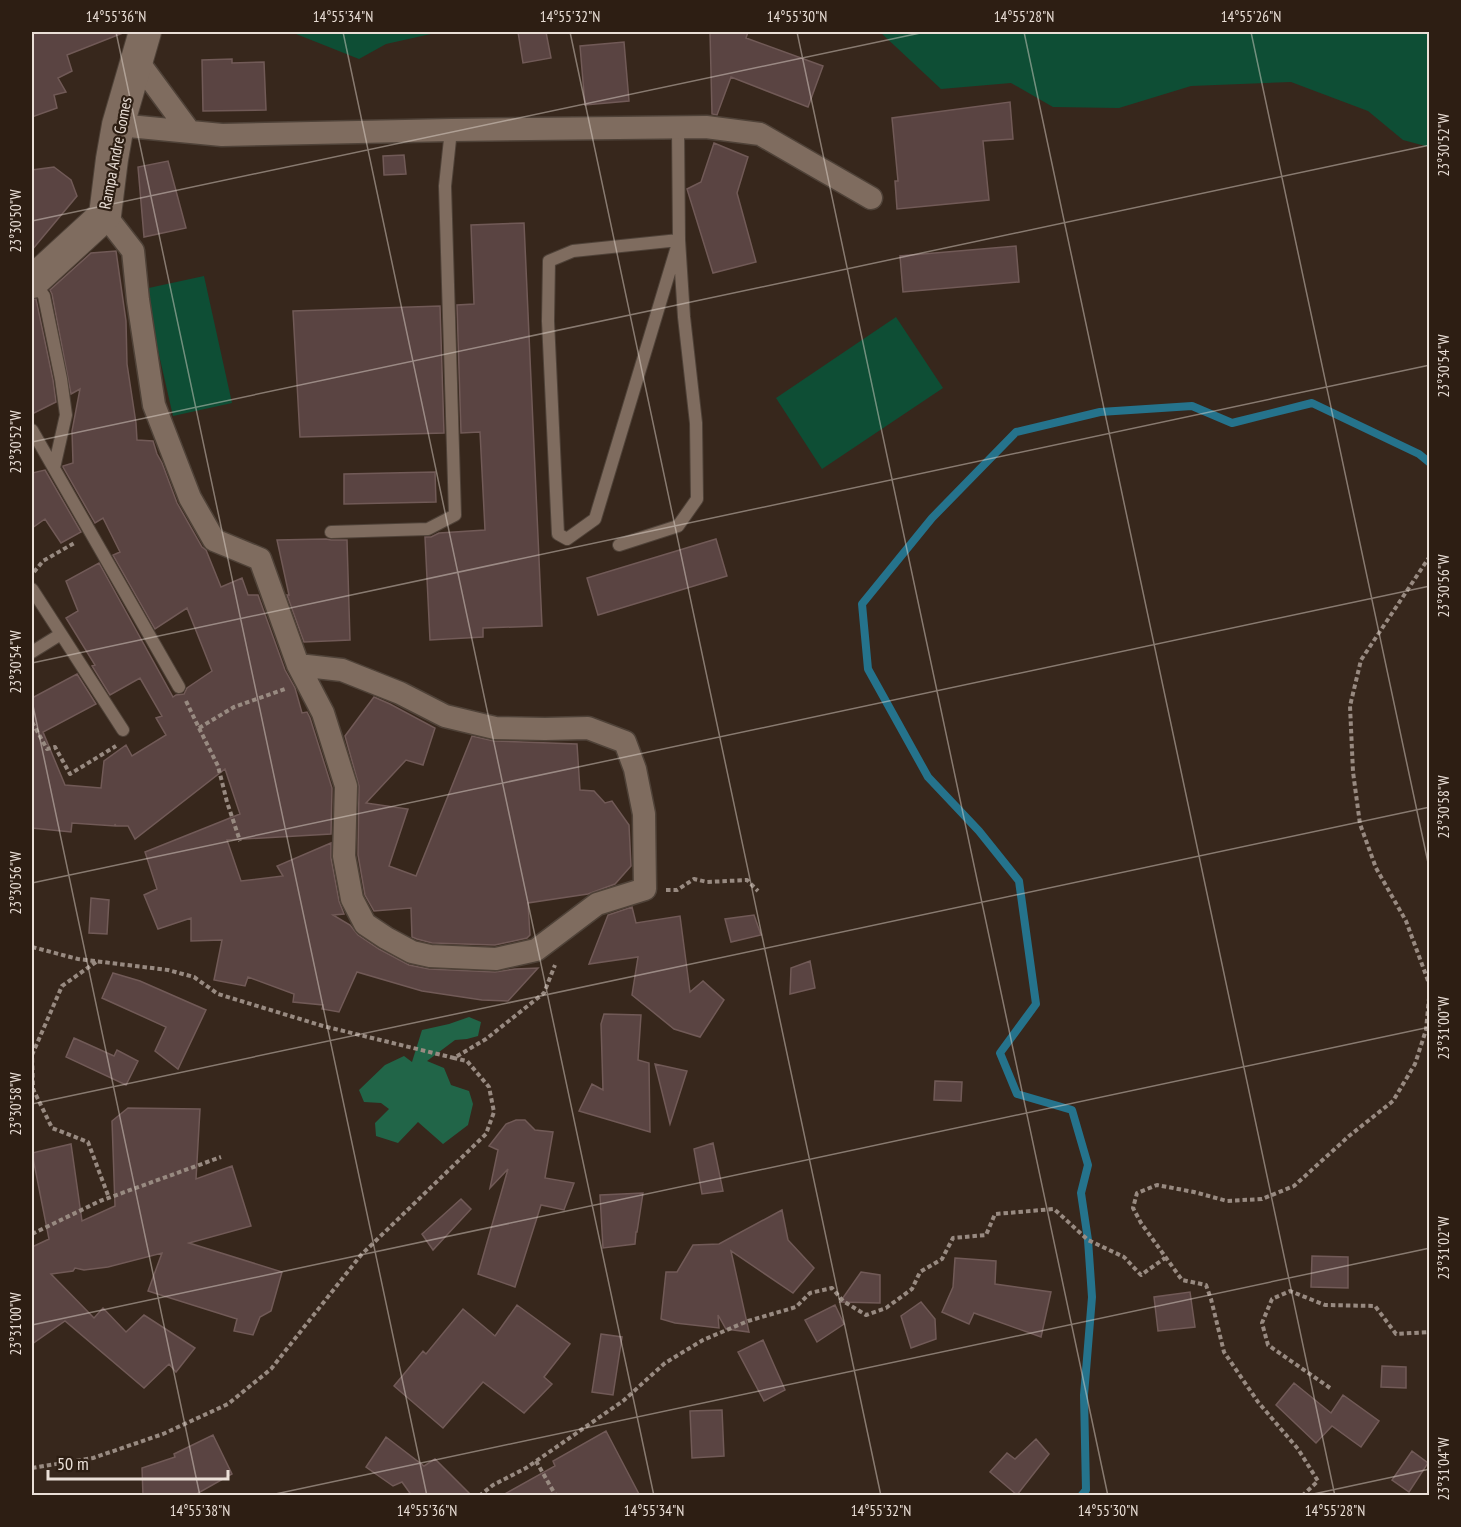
<svg xmlns="http://www.w3.org/2000/svg" width="1461" height="1527" viewBox="0 0 1461 1527" font-family="'PT Sans Narrow',sans-serif">
<style>
.green{fill:#0e4e35}
.forest{fill:#216548}
.lines{fill:none;stroke-linecap:round;stroke-linejoin:round}
.stream{stroke:#25738c;stroke-width:8}
.building{fill:#5a4442;stroke:#715a57;stroke-width:1.5}
.lane-casing{stroke:#4f4238;stroke-width:14}
.street-casing{stroke:#4f4238;stroke-width:25}
.secondary-casing{stroke:#4f4238;stroke-width:34}
.path{stroke:#988a81;stroke-width:4;stroke-dasharray:4.5 3;stroke-linecap:butt}
.lane{stroke:#7f6c5f;stroke-width:12}
.street{stroke:#7f6c5f;stroke-width:22}
.secondary{stroke:#7f6c5f;stroke-width:32}
.ticks{fill:none;stroke:#eadfd7;stroke-width:1.5;stroke-opacity:0.45}
.labels{text-anchor:middle;stroke-width:4.5;stroke-linejoin:round;paint-order:stroke}
.street-label{font-size:16px;fill:#eadfd7;stroke:#2d1e13}
.neatline{fill:none;stroke:#eadfd7;stroke-width:2}
.ticks-label{font-size:15px;text-anchor:middle;fill:#eadfd7}
</style>
<rect width="100%" height="100%" fill="#37271c"/>
<path class="green" d="M291,32H440L386,44L359,59Z
M880,32H1429V147L1403,140L1368,111L1291,82L1191,86L1119,108L1053,107L1011,83L941,89Z
M204,276L232,403L173,416L144,289Z
M896,317L943,388L822,469L776,398Z"/>
<path class="forest" d="M469,1017L481,1022L478,1036L467,1039L455,1040L427,1061L444,1068L451,1085L469,1091L473,1104L468,1125L443,1144L418,1122L398,1143L376,1136L375,1123L389,1109L381,1103L364,1102L359,1090L385,1065L404,1056L412,1062L422,1030L449,1024Z"/>
<g class="lines">
<path class="stream" d="M1081,1496L1086,1490L1084,1395L1092,1297L1088,1240L1081,1193L1088,1165L1072,1110L1017,1094L1000,1053L1036,1004L1019,881L979,831L928,777L868,669L862,604L932,518L1016,432L1100,412L1192,406L1232,423L1312,403L1419,454L1430,463"/>
</g>
<path class="building" d="M32,32H123V33L67,55L72,71L58,78L66,92L54,95L57,108L32,117Z
M518,32H546L551,58L523,63Z
M710,32H748L746,38L823,66L808,107L731,77L717,115L712,114Z
M624,42L629,101L585,105L580,46Z
M232,59V63L264,62L266,110L203,111L202,60Z
M1010,102L1013,139L983,141L989,200L897,209L895,181H898L892,118Z
M714,143L748,157L737,193L756,262L713,273L687,189L701,182Z
M404,155L406,174L384,175L383,156Z
M168,161L186,228L144,237L138,167Z
M54,167L71,180L77,196L32,250V170Z
M524,223L542,626L483,628V637L430,640L425,537H431L439,533L485,530L480,432L461,433L457,305L474,304L471,225Z
M1016,246L1019,282L903,292L900,256Z
M116,251L126,321L127,364L136,423L137,440L153,441L157,454L162,463L177,503L202,547L206,550L221,587L242,578L248,595H258L285,670L295,688L302,713L307,712L310,718L332,788L331,834L227,840L241,881L283,876L277,866L331,843V858L339,901L344,914L333,915L350,925L358,935L379,949L409,965L429,969L495,972L515,969L538,968L508,1001L482,1000L422,991L357,972L339,1012L322,1009L323,1005L293,1002L294,994L248,977L245,986L214,980L222,940L191,941V918L158,929L144,895L157,889L145,852L240,814L225,769L135,839L128,826H116L115,824V826L72,823L71,832L32,828V698L77,674L96,704L43,732L65,785L101,788L104,761L126,745L132,756L166,735L156,718L162,716L140,678L110,695L92,666L95,665L66,618L78,611L66,581L99,563L173,697L176,695L184,694L187,688L212,671L187,608L155,629L113,555L120,552L103,518L95,523L63,467V466L73,463L72,431L80,389L71,394L52,294L50,290L91,253Z
M32,299H36L53,380L56,402L32,414Z
M440,306L444,433L300,437L293,311Z
M45,470L81,532L61,543L45,519L32,528V473Z
M435,472L436,502L344,504V474Z
M326,539L331,540H347L350,640L304,642L287,595H289L277,540Z
M716,539L727,576L598,615L587,578Z
M374,697L390,704L435,728L423,765L406,760L366,803L408,809L389,866L416,876L472,736L494,741L577,744L580,790L594,791L605,803L612,801L629,825L631,866L615,884L588,894L528,903L530,935L527,938L495,945L432,943L417,939L412,937L411,908L374,911L365,895L358,855L359,786L345,736Z
M91,898L109,900L107,934L89,933Z
M632,907L636,923L680,916L690,992L703,981L724,1000L700,1037L674,1029L632,995L638,957L589,964L608,915Z
M754,915L761,935L731,942L725,919Z
M810,961L815,988L790,994L791,968Z
M113,973L140,981L206,1010L178,1069L155,1051L166,1027L102,998Z
M604,1014L641,1015L638,1060L649,1063L650,1132L579,1111L592,1084L603,1090L601,1024Z
M74,1038L114,1056L117,1050L138,1061L126,1085L66,1057Z
M655,1064L687,1071L670,1124Z
M935,1081L962,1082L961,1101L934,1100Z
M128,1108L200,1109L196,1179L232,1166L251,1226L189,1243L282,1272L271,1311L260,1317L253,1335L234,1331L237,1319L148,1291L162,1253L108,1267L84,1270L75,1268L73,1271L51,1274L94,1318L103,1308L126,1332L144,1315L195,1348L176,1372L169,1364L144,1388L65,1321L32,1344V1247L49,1239L32,1153L71,1144L82,1221L115,1206L112,1121Z
M516,1120H525L535,1130L553,1132L545,1178L574,1183L564,1210L541,1205L515,1287L478,1274L508,1169L490,1188L498,1150L489,1146L506,1124Z
M713,1143L723,1191L702,1194L694,1149Z
M643,1193L637,1232H636L635,1244L603,1248L600,1195Z
M461,1199L471,1209L433,1250L422,1234Z
M782,1210L788,1240L814,1268L793,1293L731,1251L749,1332L726,1329L718,1315L719,1328L675,1323L661,1319L666,1272H677L693,1245L719,1244Z
M1312,1256L1348,1257V1288L1311,1287Z
M955,1258L996,1261L995,1284L1051,1292L1041,1337L974,1313L969,1324L942,1312L953,1287Z
M861,1272L880,1275V1303L840,1302Z
M1190,1292L1195,1327L1158,1331L1154,1297Z
M921,1302L935,1319L936,1339L911,1348L901,1316Z
M517,1305L570,1344L544,1377L552,1384L524,1413L483,1382L443,1428L394,1386L423,1351L426,1354L463,1309L495,1336Z
M835,1305L844,1324L817,1342L805,1320Z
M601,1334L622,1337L613,1395L592,1392Z
M763,1340L785,1390L764,1401L738,1352Z
M1382,1366L1406,1367V1388L1381,1387Z
M1294,1383L1331,1413L1343,1395L1379,1421L1361,1447L1332,1426L1316,1443L1276,1405Z
M722,1410L724,1456L692,1458L690,1411Z
M606,1431L640,1496H501L555,1466L553,1461Z
M213,1435L232,1474L193,1496H143L142,1468L175,1457L174,1454Z
M386,1437L424,1466L435,1459L472,1496H412L402,1482L393,1486L366,1467Z
M1036,1439L1049,1454L1017,1495L990,1472L1007,1453L1015,1459Z
M1412,1451L1428,1463L1409,1492L1392,1480Z"/>
<g class="lines">
<defs>
<path id="lane" d="M34,282L44,296L61,379L66,415L54,468
M32,430L179,687
M331,532L428,529L455,515L445,186L451,130
M619,545L678,526L697,499L696,423L684,317L679,240L573,251L549,261L548,321L558,534L567,539L595,519L679,240L678,128
M32,589L123,730
M32,652L61,634"/>
<path id="street" d="M136,59L189,131
M118,125L222,135L451,130L706,127L760,134L871,198
M105,215L133,251L138,300L154,405L190,498L214,540L260,559L298,665L323,713L346,786L344,856L352,899L365,924L386,938L412,952L430,956L496,959L536,950L597,904L645,889L644,814L635,769L625,742L588,728L545,729L495,728L445,716L400,693L342,670L298,665"/>
<path id="secondary" d="M32,282L105,215L112,159L118,125L145,32"/>
</defs>
<use href="#lane" class="lane-casing"/>
<use href="#street" class="street-casing"/>
<use href="#secondary" class="secondary-casing"/>
<path class="path" d="M1430,556L1361,660L1350,706L1353,772L1360,824L1376,868L1406,921L1430,986
M34,572L43,561L76,542
M186,701L199,728L234,707L285,689
M32,722L47,749L55,747L70,774L116,746
M199,728L218,766L227,802L240,841
M666,890H677L694,879L707,882L747,880L758,891
M32,947L78,959L168,970L194,977L218,994L323,1026L454,1058L486,1039L544,993L555,965
M96,962L62,986L32,1055L33,1089L52,1128L88,1142L109,1198
M32,1234L100,1201L221,1157
M1330,1388L1268,1345L1262,1323L1272,1299L1290,1291L1325,1305L1375,1306L1396,1334L1430,1332
M536,1461L556,1496
M32,1468L93,1458L163,1434L228,1404L271,1369L361,1255L486,1134L494,1112L489,1087L467,1061L454,1058
M479,1496L493,1485L526,1468L623,1401L665,1363L703,1340L748,1321L796,1307L810,1293L832,1288L843,1301L866,1315L886,1308L912,1289L920,1272L942,1259L953,1238L986,1235L995,1214L1054,1209L1088,1240L1124,1257L1141,1275L1165,1258
M1302,1496L1318,1481L1298,1449L1258,1402L1224,1352L1211,1299L1206,1285L1182,1280L1141,1223L1133,1208L1137,1193L1157,1185L1194,1192L1227,1201L1262,1199L1294,1186L1349,1136L1393,1101L1415,1064L1426,1030L1430,988"/>
<use href="#lane" class="lane"/>
<use href="#street" class="street"/>
<use href="#secondary" class="secondary"/>
</g>
<path class="ticks" d="M116,32L427,1496M343,32L654,1496M570,32L881,1496M797,32L1108,1496M1024,32L1335,1496M1251,32L1430,872M32,221L925,32M32,442L1430,145M32,663L1430,365M32,701L200,1496M32,883L1430,586M32,1104L1430,807M32,1325L1430,1027M266,1496L1430,1248M1304,1496L1430,1469"/>
<g class="labels">
<g class="street-label">
<text transform="translate(115 153) rotate(-79)" y="6">Rampa Andre Gomes</text>
</g>
</g>
<rect width="1461" height="1527" fill="none" stroke="#2d1e13" stroke-width="66"/>
<path d="M48 1470v9h180v-9" fill="none" stroke="#eadfd7" stroke-width="3"/>
<text x="57" y="1470" font-size="18" fill="#eadfd7" stroke="#2d1e13" stroke-width="4.5" paint-order="stroke">50 m</text>
<rect x="33" y="33" width="1395" height="1461" class="neatline"/>
<g class="ticks-label">
<text x="116" y="22">14°55'36"N</text>
<text x="343" y="22">14°55'34"N</text>
<text x="570" y="22">14°55'32"N</text>
<text x="797" y="22">14°55'30"N</text>
<text x="1024" y="22">14°55'28"N</text>
<text x="1251" y="22">14°55'26"N</text>
<text transform="translate(1444 145) rotate(-90)" y="5">23°30'52"W</text>
<text transform="translate(16 221) rotate(-90)" y="5">23°30'50"W</text>
<text transform="translate(1444 366) rotate(-90)" y="5">23°30'54"W</text>
<text transform="translate(16 442) rotate(-90)" y="5">23°30'52"W</text>
<text transform="translate(1444 586) rotate(-90)" y="5">23°30'56"W</text>
<text transform="translate(16 662) rotate(-90)" y="5">23°30'54"W</text>
<text transform="translate(1444 807) rotate(-90)" y="5">23°30'58"W</text>
<text transform="translate(16 883) rotate(-90)" y="5">23°30'56"W</text>
<text transform="translate(1444 1028) rotate(-90)" y="5">23°31'00"W</text>
<text transform="translate(16 1104) rotate(-90)" y="5">23°30'58"W</text>
<text transform="translate(1444 1248) rotate(-90)" y="5">23°31'02"W</text>
<text transform="translate(16 1324) rotate(-90)" y="5">23°31'00"W</text>
<text transform="translate(1444 1469) rotate(-90)" y="5">23°31'04"W</text>
<text x="200" y="1516">14°55'38"N</text>
<text x="427" y="1516">14°55'36"N</text>
<text x="654" y="1516">14°55'34"N</text>
<text x="881" y="1516">14°55'32"N</text>
<text x="1108" y="1516">14°55'30"N</text>
<text x="1335" y="1516">14°55'28"N</text>
</g>
</svg>
